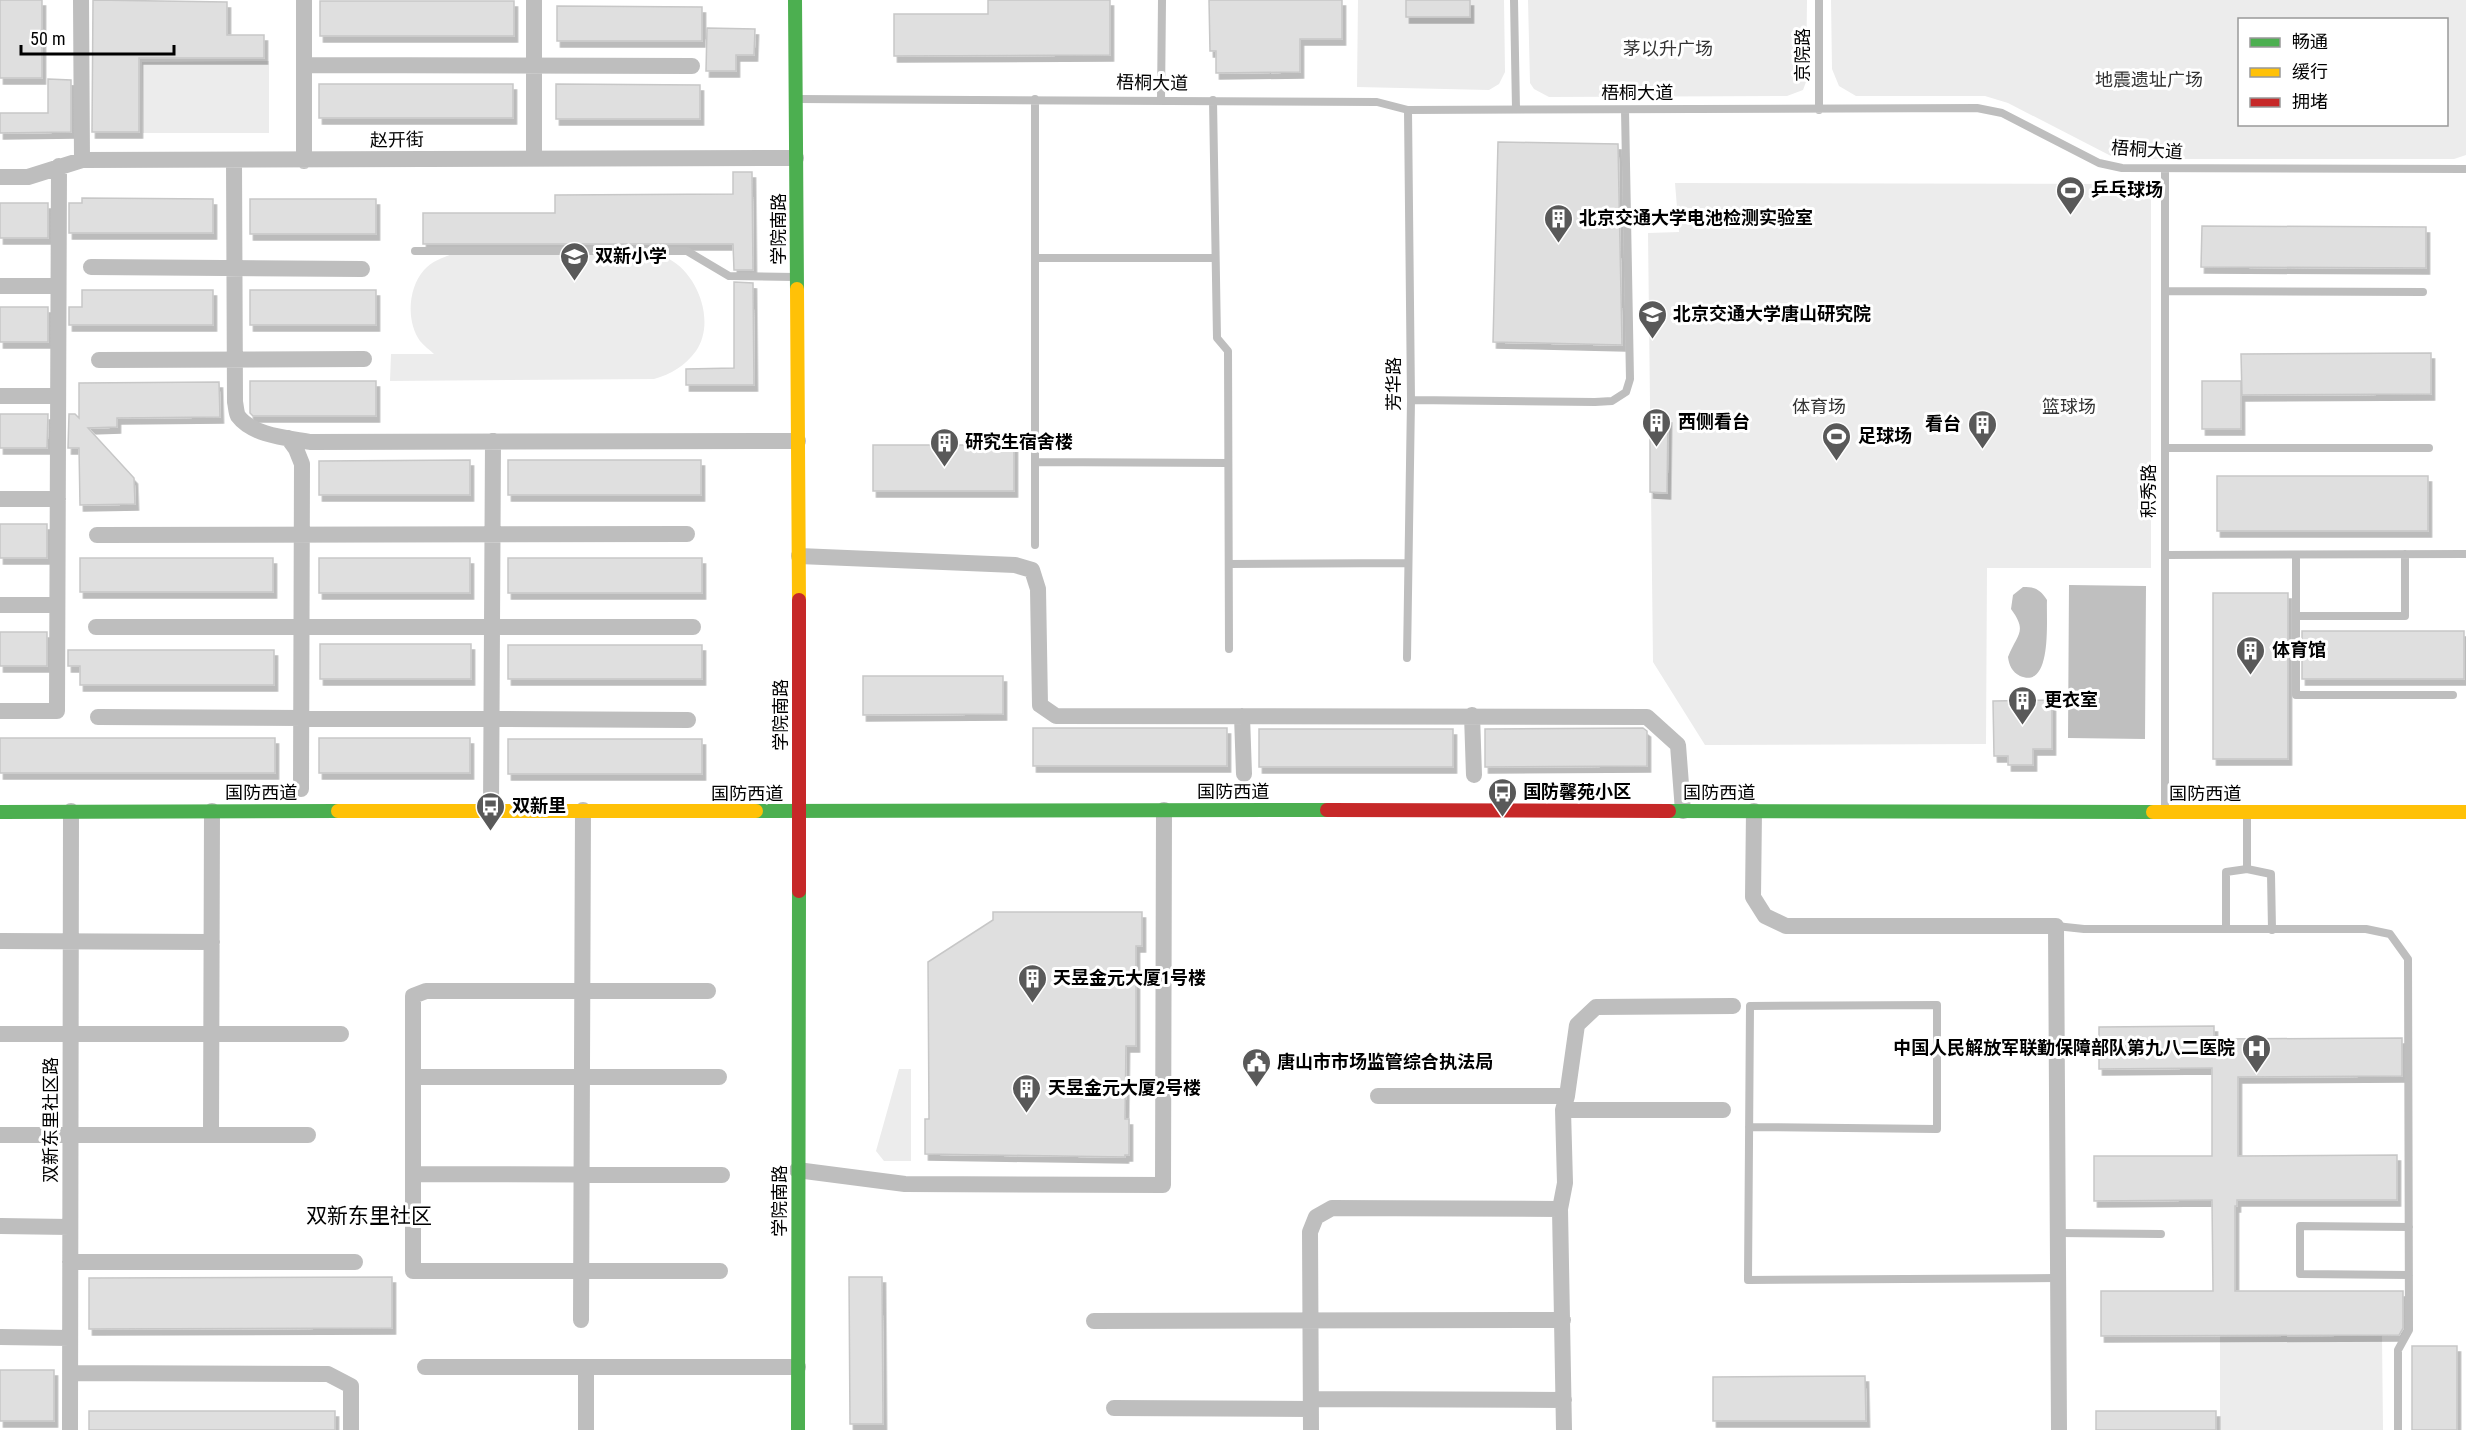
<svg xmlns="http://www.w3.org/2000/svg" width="2466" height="1430" viewBox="0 0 2466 1430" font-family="'Roboto Condensed','Noto Sans SC',sans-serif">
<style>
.green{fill:#ececec;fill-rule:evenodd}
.water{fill:#bfbfbf}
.building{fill:#dfdfdf;stroke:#c7c7c7;stroke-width:1.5;filter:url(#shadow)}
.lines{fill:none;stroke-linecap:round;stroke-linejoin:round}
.lane{stroke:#bebebe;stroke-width:8}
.street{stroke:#bebebe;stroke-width:16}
.fast{stroke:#4caf50;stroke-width:14}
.slow{stroke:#ffc107;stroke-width:14}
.jam{stroke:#c62828;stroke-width:14}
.labels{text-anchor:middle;stroke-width:6;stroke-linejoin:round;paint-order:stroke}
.park-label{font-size:18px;fill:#333;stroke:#fff}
.street-label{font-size:18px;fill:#000;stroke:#fff}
.poi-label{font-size:18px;font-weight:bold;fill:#000;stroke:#fff;text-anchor:start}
.quarter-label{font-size:21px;fill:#000;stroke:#fff}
</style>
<defs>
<filter id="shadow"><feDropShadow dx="3.5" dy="6" stdDeviation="0" flood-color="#0004"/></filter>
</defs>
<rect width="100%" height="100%" fill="#fff"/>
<path class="green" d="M1358,0H1504L1505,72L1499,84L1489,90L1357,87Z
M1528,0H1807L1806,82L1803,90L1787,96L1549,97L1534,89L1530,83Z
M1831,0H2466V155L2454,159H2133L2111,156L2008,103L1985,96H1856L1839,86L1832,69ZM2240,20H2446V124H2240Z
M269,61V133H143L142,62Z
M1675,183L2151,184V568H1987L1986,744L1705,745L1653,662L1648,233L1679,232Z
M637,253C647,254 660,254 669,259C698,274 716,322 696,351C685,366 671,374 654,379L390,381L391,354H434C430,350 424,346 420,341C406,321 408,288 424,270C432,261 442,258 452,254Z
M899,1069H911V1161H884L876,1151Z
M2220,1335H2382L2383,1430H2220Z"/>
<path class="water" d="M2069,585L2146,586L2145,739L2068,738Z
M2023,587C2035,587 2040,589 2047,600C2046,618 2053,690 2020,676C2012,672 2009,665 2008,657C2017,634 2028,632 2011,609L2013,595Z"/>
<path class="building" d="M0,0H42V78H0Z
M93,0L227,2V35H264V58H139V132H92Z
M988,0H1110V55L894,56V14H988Z
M1209,0H1342V39H1300V72L1216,73V51H1210Z
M1406,0H1470V17H1406Z
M320,1H514V36H320Z
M557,6L702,7V41H557Z
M707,28L755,29L754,55H736V71H706Z
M48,79L71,80V132L0,133V113H48Z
M319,84H513V118H319Z
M556,84L700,85V119H556Z
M1498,142L1618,144L1622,345L1493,342Z
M733,172H752L753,270H734L733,244H423V213H555V195L733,194Z
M82,198L213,199V233H69V203H82Z
M250,199H376V234H250Z
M0,203H48V238H0Z
M2202,226L2426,227V268L2201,267Z
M734,282L753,283L754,385H686V369L734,368Z
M82,290H213V325H69V307H82Z
M250,290H376V325H250Z
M0,307H48V342H0Z
M2431,353V394L2242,395L2241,354Z
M250,381H376V416H253L250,413Z
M2202,381H2241V429H2202Z
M219,382L220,417L117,418V427L88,428L134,478L135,504L80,505L79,448H68L69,414H75L79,418V383Z
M0,414H48L47,448H0Z
M1650,417H1668L1667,493L1650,492Z
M873,445H1014V491H873Z
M470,460V495H319V461Z
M508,460H701V495H508Z
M2217,476H2428V531H2217Z
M0,524H47V558H0Z
M80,558H273V592H80Z
M319,558H470V593H319Z
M508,558H702V593H508Z
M2213,593H2288V759H2213Z
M2302,631H2464V679H2302Z
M0,632H47V666H0Z
M320,644H471V679H320Z
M508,645H702V679H508Z
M68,650H274V685H80V666H68Z
M863,676H1003V714L863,715Z
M2052,700V749H2033V765H2008V756H1994L1993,701Z
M1033,728H1227V766H1033Z
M1643,728L1647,731V766L1485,767V729Z
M1259,729H1453V767H1259Z
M0,738H275V773H0Z
M319,738H470V773H319Z
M508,739H702V774H508Z
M993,912H1142V946H1136V1046H1126L1125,1119H1129V1155H1125V1157L925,1154V1119H929L928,962L993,920Z
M2214,1026V1039L2402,1038V1076L2238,1077V1156L2397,1155V1200H2237V1206H2235V1291H2403V1328L2399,1335L2101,1336V1291H2213L2212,1200L2094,1201V1156H2212V1068L2099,1069V1027Z
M392,1277V1328L89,1329V1278Z
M849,1277H882L883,1424H850Z
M2412,1346H2457V1430H2412Z
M0,1370H54V1421H0Z
M1865,1376L1866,1421H1713V1377Z
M89,1411H335V1430H89Z
M2096,1411H2216V1430H2096Z"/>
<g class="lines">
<path class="lane" d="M1514,0L1516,109
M798,99L1377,102L1408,110L1977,108L2002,113L2099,163L2122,168L2466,169
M1035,99V545
M1161,100L1162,0
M1213,100L1217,338L1228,351L1229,649
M1819,110V0
M2165,169V811
M415,251H687L729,276L794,277
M1035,258H1214
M2165,291L2423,292
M1411,400L1595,402L1612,401L1626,392L1630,379L1625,110
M2165,448H2429
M1035,462L1228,463
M2166,555L2466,554
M2296,555V695H2453
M1229,564L1408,563
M2296,616H2405V554
M1407,658L1411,400L1408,110
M2247,869V813
M2056,926L2084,929H2366L2390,934L2408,959L2409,1330L2398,1350V1430
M2226,929V872L2247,869L2271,874L2272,930
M1749,1127L1937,1129V1005L1750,1006L1748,1280L2058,1278
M2409,1227L2300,1226V1274L2409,1275
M2058,1233L2161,1234"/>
<path class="street" d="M81,0L82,160
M304,0V161
M304,65L692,66
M534,158V0
M234,161L235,402C236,406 236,412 238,416C253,436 288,438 310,442L798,441
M0,177H28L82,160L796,158
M91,267L362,269
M0,286H58
M99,360L364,359
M0,396H58
M288,438L296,449L302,464L301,789
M0,499H58
M97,535L687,534
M799,556L1015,565L1032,570L1038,589L1040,705L1056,716L1647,717L1678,745L1683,811
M0,605H57
M96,627H693
M0,711H57L59,166
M1472,715L1474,775
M1242,716L1244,774
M98,717L688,720
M491,810L493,441
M1754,811L1753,897L1765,916L1786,926H2056L2059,1430
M0,941L212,942
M708,991H426L413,996V1271H720
M0,1034H341
M413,1077H719
M1567,1096L1577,1025L1596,1007L1733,1006
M1563,1110H1723
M0,1135H308
M211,1135L212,811
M797,1170L905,1184L1163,1185L1164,810
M413,1174L722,1175
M1560,1209L1564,1430
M0,1226L70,1227
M70,1262H355
M581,1320L583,810
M1094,1321L1563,1320
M0,1337L70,1338
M425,1367H798
M70,1373L328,1374L351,1386V1430
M1311,1399L1564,1400
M1114,1408L1311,1409
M70,1430L71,811
M586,1430V1368
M1311,1430L1310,1232L1316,1217L1332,1208L1560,1209L1565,1183L1563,1110L1567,1096H1378"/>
<path class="fast" d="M795,0L797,289
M756,811L1327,810
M1669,811L2153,812
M0,812L338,811
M798,1430L799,891"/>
<path class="slow" d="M797,289L799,600
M338,811H756
M2153,812H2466"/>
<path class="jam" d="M1327,810L1669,811
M799,891V600"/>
</g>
<defs>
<symbol id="stadium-pin" viewBox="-11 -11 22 30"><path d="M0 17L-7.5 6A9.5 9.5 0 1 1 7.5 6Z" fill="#595959" stroke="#fff"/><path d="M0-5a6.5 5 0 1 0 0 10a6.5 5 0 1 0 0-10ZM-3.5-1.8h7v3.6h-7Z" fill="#fff"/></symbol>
<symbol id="building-pin" viewBox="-11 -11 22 30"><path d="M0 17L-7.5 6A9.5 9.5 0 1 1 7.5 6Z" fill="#595959" stroke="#fff"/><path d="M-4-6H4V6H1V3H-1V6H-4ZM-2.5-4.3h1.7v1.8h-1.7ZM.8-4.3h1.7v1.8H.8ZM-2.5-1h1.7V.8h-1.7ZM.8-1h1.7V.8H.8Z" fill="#fff"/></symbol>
<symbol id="school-pin" viewBox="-11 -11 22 30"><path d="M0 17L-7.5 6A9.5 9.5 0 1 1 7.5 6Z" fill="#595959" stroke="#fff"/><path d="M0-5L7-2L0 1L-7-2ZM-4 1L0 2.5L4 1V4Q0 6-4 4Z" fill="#fff"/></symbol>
<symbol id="university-pin" viewBox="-11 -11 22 30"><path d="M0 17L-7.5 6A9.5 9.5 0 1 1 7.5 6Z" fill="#595959" stroke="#fff"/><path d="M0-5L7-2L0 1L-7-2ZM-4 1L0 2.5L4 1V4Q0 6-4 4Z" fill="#fff"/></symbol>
<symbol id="bus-pin" viewBox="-11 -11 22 30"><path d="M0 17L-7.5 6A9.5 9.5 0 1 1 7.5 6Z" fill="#595959" stroke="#fff"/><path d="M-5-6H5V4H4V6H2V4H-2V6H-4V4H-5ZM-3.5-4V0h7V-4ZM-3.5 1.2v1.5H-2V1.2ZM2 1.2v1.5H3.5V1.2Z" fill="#fff"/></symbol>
<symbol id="hospital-pin" viewBox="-11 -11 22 30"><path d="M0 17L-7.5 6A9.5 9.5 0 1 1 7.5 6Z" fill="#595959" stroke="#fff"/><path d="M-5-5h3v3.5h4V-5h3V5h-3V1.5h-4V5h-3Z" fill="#fff"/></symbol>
<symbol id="civic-pin" viewBox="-11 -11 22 30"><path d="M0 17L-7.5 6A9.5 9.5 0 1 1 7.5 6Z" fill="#595959" stroke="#fff"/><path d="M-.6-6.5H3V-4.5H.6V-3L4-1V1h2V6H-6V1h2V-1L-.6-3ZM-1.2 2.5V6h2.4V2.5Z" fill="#fff"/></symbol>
</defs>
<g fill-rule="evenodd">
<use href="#stadium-pin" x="2054" y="174" width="33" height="45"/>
<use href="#building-pin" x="1542" y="202" width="33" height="45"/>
<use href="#school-pin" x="558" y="240" width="33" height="45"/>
<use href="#university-pin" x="1636" y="298" width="33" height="45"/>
<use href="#building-pin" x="1640" y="406" width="33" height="45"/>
<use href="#building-pin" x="1966" y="408" width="33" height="45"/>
<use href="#stadium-pin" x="1820" y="420" width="33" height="45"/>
<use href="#building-pin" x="928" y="426" width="33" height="45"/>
<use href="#building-pin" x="2234" y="634" width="33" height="45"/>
<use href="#building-pin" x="2006" y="684" width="33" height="45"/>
<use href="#bus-pin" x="1486" y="776" width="33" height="45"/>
<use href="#bus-pin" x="474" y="790" width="33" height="45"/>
<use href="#building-pin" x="1016" y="962" width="33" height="45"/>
<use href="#hospital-pin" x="2240" y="1032" width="33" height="45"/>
<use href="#civic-pin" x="1240" y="1046" width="33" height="45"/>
<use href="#building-pin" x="1010" y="1072" width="33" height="45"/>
</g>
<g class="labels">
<g class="park-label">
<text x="1668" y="55">茅以升广场</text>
<text x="2149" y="86">地震遗址广场</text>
<text x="1819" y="413">体育场</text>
<text x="2069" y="413">篮球场</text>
</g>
<g class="street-label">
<text transform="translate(1803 55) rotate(-90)" y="6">京院路</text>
<text transform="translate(1152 83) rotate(1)" y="6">梧桐大道</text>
<text x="1637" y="99">梧桐大道</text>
<text transform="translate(397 140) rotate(-1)" y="6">赵开街</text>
<text transform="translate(2147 150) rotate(4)" y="6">梧桐大道</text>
<text transform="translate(779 229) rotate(-90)" y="6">学院南路</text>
<text transform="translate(1394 384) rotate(-90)" y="6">芳华路</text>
<text transform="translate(2149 491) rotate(-90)" y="6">积秀路</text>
<text transform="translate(781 715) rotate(-90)" y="6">学院南路</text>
<text x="1233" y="798">国防西道</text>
<text x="261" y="799">国防西道</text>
<text x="1719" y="799">国防西道</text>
<text x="747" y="800">国防西道</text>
<text x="2205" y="800">国防西道</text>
<text transform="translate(51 1120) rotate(-90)" y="6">双新东里社区路</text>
<text transform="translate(780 1201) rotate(-90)" y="6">学院南路</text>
</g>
<g class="poi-label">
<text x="2091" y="196">乒乓球场</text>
<text x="1579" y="224">北京交通大学电池检测实验室</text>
<text x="595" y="262">双新小学</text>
<text x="1673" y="320">北京交通大学唐山研究院</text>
<text x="1678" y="428">西侧看台</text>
<text x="1961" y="430" text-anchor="end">看台</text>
<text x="1858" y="442">足球场</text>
<text x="965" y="448">研究生宿舍楼</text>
<text x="2272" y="656">体育馆</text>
<text x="2044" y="706">更衣室</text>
<text x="1523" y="798">国防馨苑小区</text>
<text x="512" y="812">双新里</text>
<text x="1053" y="984">天昱金元大厦1号楼</text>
<text x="2235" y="1054" text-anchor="end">中国人民解放军联勤保障部队第九八二医院</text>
<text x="1277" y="1068">唐山市市场监管综合执法局</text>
<text x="1048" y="1094">天昱金元大厦2号楼</text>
</g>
<g class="quarter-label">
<text x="369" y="1223">双新东里社区</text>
</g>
</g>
<rect x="2238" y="18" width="210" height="108" fill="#ffffff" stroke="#999999" stroke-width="1.5"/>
<rect x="2250" y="38" width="30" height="9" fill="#4caf50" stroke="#999999" stroke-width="1.5"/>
<text x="2292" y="48" font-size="18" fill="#000000">畅通</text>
<rect x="2250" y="68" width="30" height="9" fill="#ffc107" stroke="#999999" stroke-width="1.5"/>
<text x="2292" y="78" font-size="18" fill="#000000">缓行</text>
<rect x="2250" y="98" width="30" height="9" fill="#c62828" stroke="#999999" stroke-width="1.5"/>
<text x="2292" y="108" font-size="18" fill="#000000">拥堵</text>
<path d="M21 45v9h153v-9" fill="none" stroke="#000000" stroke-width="3"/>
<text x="30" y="45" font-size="18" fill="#000000" stroke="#ffffff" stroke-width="4.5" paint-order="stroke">50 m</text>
</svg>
